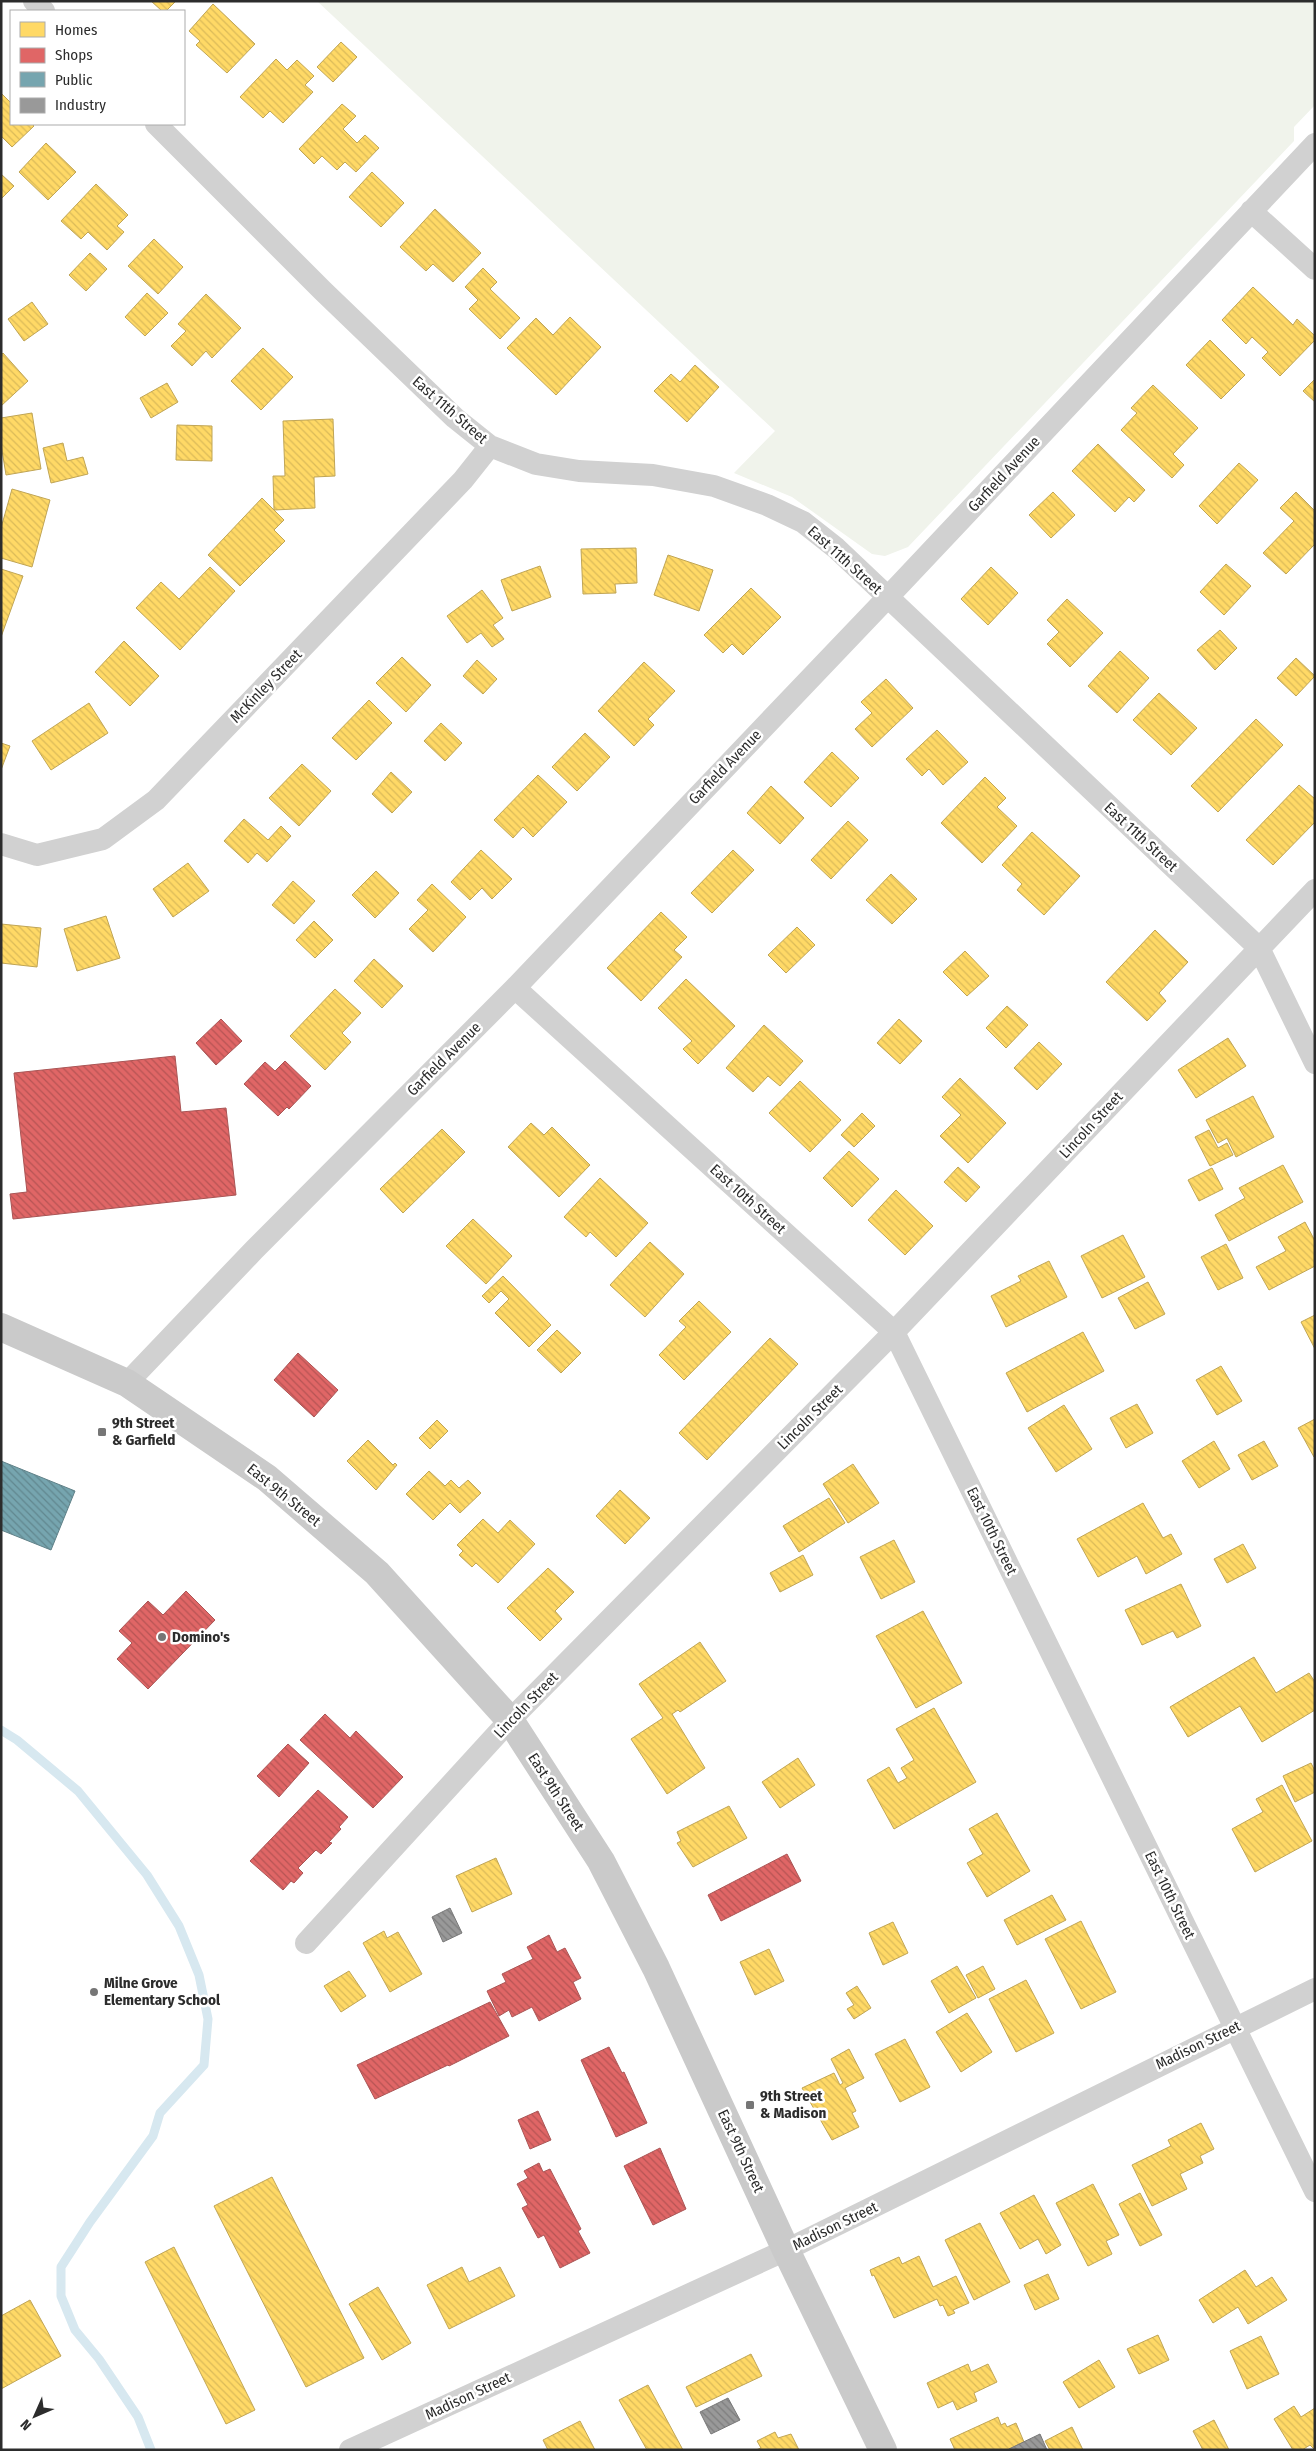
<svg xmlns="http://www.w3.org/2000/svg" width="1316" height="2451" viewBox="0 0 1316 2451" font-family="'Fira Sans Condensed',sans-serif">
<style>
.green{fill:#f0f3eb}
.homes{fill:url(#homes-back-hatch);stroke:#c0a555}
.shops{fill:url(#shops-back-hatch);stroke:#a55}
.public{fill:url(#public-back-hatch);stroke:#608188}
.industry{fill:url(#industry-back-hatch);stroke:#787878}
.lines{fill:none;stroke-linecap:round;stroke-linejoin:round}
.stream{stroke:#d7e8f0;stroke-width:9}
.street{stroke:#d1d1d1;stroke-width:22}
.secondary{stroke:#cacaca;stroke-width:28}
.poi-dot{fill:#767676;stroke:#fff;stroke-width:2}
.labels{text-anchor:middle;stroke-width:5;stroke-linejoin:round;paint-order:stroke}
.street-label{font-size:15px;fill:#2c2c2c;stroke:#fff}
.poi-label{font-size:15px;font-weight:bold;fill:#2c2c2c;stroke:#fff;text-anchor:start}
</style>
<defs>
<pattern id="homes-back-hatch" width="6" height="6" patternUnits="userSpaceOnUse" patternTransform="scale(1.25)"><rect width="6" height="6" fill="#ffd966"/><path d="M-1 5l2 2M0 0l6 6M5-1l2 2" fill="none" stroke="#dbba59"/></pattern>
<pattern id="shops-back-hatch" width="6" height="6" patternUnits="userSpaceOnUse" patternTransform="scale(1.25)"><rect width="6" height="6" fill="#e06666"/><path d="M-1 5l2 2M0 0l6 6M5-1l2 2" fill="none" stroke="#b65454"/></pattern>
<pattern id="public-back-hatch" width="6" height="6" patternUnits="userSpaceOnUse" patternTransform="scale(1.25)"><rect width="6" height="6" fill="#76a5af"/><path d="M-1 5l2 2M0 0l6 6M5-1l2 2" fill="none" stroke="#61878f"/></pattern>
<pattern id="industry-back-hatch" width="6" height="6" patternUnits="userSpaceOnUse" patternTransform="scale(1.25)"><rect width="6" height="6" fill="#999"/><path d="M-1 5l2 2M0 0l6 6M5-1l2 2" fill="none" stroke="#7d7d7d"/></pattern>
</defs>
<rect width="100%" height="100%" fill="#fff"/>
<path class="green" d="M317,1H1315V105L1294,127V141L908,547L885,556L872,554L792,497L734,473L775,431Z"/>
<path class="homes" d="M151,1H176L166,11H162Z
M213,4L255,44L227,73L196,45L200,41L189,31Z
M341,42L357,57L333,82L317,67Z
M276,59L287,70L297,60L314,76L305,85L313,92L283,123L270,111L263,118L240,97Z
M1,93L11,103V124H32L34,126L12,147L1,136Z
M342,104L356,116L343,129L357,143L365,135L379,148L356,172L345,162L337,170L322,156L314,164L299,149Z
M46,143L76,172L48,200L19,172Z
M372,172L404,203L381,227L349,197Z
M1,174L14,186L1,199Z
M96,184L128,215L117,226L124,232L107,250L88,232L81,239L61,221Z
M435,209L481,253L453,282L433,264L426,271L400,247Z
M154,239L183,267L158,294L128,266Z
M90,253L107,269L86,291L69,275Z
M483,268L497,282L490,289L520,318L500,339L469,309L478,300L465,287Z
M1253,287L1293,325L1297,319L1315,336V340L1280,376L1262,358L1268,352L1252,337L1246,344L1222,320Z
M147,293L168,313L145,336L125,317Z
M206,294L241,328L212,358L206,351L192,366L171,346L186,331L178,324Z
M32,302L48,324L24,341L8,319Z
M570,317L601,347L556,395L507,348L536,318L553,335Z
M1210,340L1245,375L1221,399L1186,365Z
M263,348L293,377L261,410L231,381Z
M3,353L28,381L1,406V355Z
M695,365L719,387L687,422L654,391L671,374L680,382Z
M1315,379V402L1303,391Z
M167,383L178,402L151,418L140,398Z
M1153,385L1198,428L1173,454L1184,465L1172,478L1121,430L1137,413L1131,408Z
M32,413L41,469L6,475L1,444V418Z
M333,419L335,476L314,477L315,508L274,510L273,476H285L283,421Z
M177,425L212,426V461L176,460Z
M63,443L67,461L83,457L88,474L51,483L43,448Z
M1098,444L1145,490L1134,502L1129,497L1115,512L1072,471Z
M1239,463L1258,480L1217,524L1199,506Z
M12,489L50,500L32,567L1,558V528Z
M1053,492L1075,515L1051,538L1029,515Z
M1296,492L1315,511V544L1286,574L1263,553L1294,521L1280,508Z
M262,498L284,520L274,530L285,541L240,586L208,555Z
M636,548L637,583L615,584L616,593L583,594L581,549Z
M668,555L713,570L699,611L654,595Z
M1226,564L1251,586L1224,615L1200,592Z
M540,566L551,597L512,611L501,580Z
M210,567L235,591L180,650L136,608L161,582L179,599Z
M991,567L1018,593L988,625L961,599Z
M1,569L23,576L1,637Z
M751,588L781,617L743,655L732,644L723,653L704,635Z
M482,590L503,618L493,625L504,639L492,647L481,633L467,643L447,616Z
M1067,599L1103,633L1070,667L1047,644L1059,632L1047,620Z
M1220,630L1237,648L1215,670L1197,650Z
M124,641L159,676L130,706L95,672Z
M1120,651L1149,678L1117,713L1088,686Z
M402,657L431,685L406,712L376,683Z
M1296,658L1315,676L1296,696L1277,678Z
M477,660L497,679L483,694L463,676Z
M644,662L675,691L648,719L654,725L634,746L598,711Z
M886,679L913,708L872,747L855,729L872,713L861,702Z
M1159,693L1197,728L1171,755L1133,720Z
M369,700L392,723L356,760L332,738Z
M89,703L108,733L51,770L32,741Z
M1256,719L1283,745L1218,812L1191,786Z
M441,723L462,743L445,761L424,741Z
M937,730L968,762L943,785L929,769L922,776L906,759Z
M585,733L610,757L577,791L552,767Z
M1,743L10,746L1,770Z
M832,752L859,778L831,807L804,782Z
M302,764L331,791L299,826L269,798Z
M391,772L412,792L392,813L372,794Z
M538,775L567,802L533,837L523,827L513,838L494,820Z
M985,777L1006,798L997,807L1017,826L982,863L941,823Z
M1299,785L1315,799V822L1273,865L1246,840Z
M771,786L804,818L780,844L747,813Z
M244,819L268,840L281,826L291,836L267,862L257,853L248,863L224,841Z
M848,821L868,840L831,879L811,860Z
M1032,832L1080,876L1044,915L1017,890L1022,884L1002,865Z
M481,850L512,879L492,899L482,888L470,900L451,882Z
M733,850L754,870L712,913L691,893Z
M188,863L209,891L173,917L153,889Z
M376,871L399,893L375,918L352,895Z
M891,874L917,899L892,924L866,900Z
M293,881L315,901L294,924L272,905Z
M432,884L466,917L433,952L409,929L428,910L417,900Z
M661,912L687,937L674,950L682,957L641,1001L607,968Z
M106,916L120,958L77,971L64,929Z
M314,921L333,940L315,958L296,940Z
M1,924L41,928L37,967L1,963Z
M797,927L815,945L786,973L768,955Z
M1155,930L1188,962L1159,993L1166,1001L1147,1021L1106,982Z
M965,951L989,976L967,996L943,972Z
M374,959L403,986L382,1008L354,981Z
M686,979L735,1026L698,1064L683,1049L692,1041L658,1008Z
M335,989L361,1013L342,1033L351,1042L325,1070L290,1036Z
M1007,1006L1028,1025L1006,1048L986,1028Z
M899,1019L922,1041L900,1064L877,1043Z
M764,1025L803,1061L780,1086L768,1076L753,1092L726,1068Z
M1228,1038L1246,1066L1196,1098L1178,1070Z
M1039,1042L1062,1064L1037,1090L1014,1068Z
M960,1078L1006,1123L968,1163L940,1136L961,1115L942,1097Z
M800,1081L841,1120L810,1152L769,1113Z
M1253,1096L1274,1137L1236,1157L1227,1138L1218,1143L1206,1120Z
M862,1113L875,1126L854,1147L841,1135Z
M531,1123L544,1135L552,1127L590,1165L559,1197L508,1147Z
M442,1129L465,1152L403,1213L380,1189Z
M1209,1130L1218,1148L1227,1143L1233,1155L1210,1166L1195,1137Z
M849,1151L879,1179L852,1207L823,1178Z
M1283,1165L1303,1202L1229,1241L1215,1215L1245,1198L1239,1188Z
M958,1167L980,1187L966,1202L944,1182Z
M1212,1168L1223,1189L1199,1201L1188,1180Z
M600,1178L648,1223L616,1257L590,1232L586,1237L564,1217Z
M896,1190L933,1226L905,1255L868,1220Z
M473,1219L512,1256L486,1284L446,1246Z
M1305,1222L1315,1241V1266L1269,1290L1256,1267L1286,1251L1278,1237Z
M1123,1235L1145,1277L1102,1298L1081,1256Z
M650,1242L684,1274L645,1317L610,1285Z
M1226,1244L1243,1278L1218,1290L1201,1257Z
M1049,1261L1067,1297L1006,1327L991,1296L1021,1281L1018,1276Z
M503,1276L551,1325L529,1347L495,1313L509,1299L501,1291L489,1303L482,1296Z
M1148,1282L1165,1314L1135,1329L1118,1298Z
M699,1301L731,1332L684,1380L659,1355L686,1327L679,1321Z
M1315,1315V1349L1301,1322Z
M557,1330L581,1353L561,1373L537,1350Z
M1083,1332L1104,1371L1027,1412L1006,1373Z
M770,1338L798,1364L707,1460L679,1433Z
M1221,1366L1242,1401L1217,1415L1196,1380Z
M1137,1404L1153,1433L1126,1448L1110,1418Z
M1064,1405L1092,1449L1056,1472L1028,1428Z
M1315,1419V1457H1314L1298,1428Z
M437,1420L448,1431L430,1449L419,1438Z
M368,1440L393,1465L395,1463L397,1465L376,1490L347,1461Z
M1214,1441L1230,1469L1199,1488L1182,1461Z
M1264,1441L1278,1466L1252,1480L1238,1455Z
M853,1464L879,1503L848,1523L823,1484Z
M429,1471L445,1486L451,1480L459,1488L468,1480L481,1493L460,1513L450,1503L433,1520L406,1494Z
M620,1490L650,1518L625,1544L596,1516Z
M829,1498L845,1523L799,1552L783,1526Z
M1143,1503L1163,1538L1171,1534L1182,1554L1146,1574L1137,1556L1098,1577L1077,1539Z
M483,1519L498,1533L510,1520L535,1544L498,1583L476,1563L472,1567L459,1555L463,1551L457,1545Z
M894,1540L915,1582L881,1599L860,1557Z
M1243,1544L1256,1568L1227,1583L1214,1559Z
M803,1555L813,1575L780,1592L770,1573Z
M548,1568L574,1592L555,1611L562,1619L540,1641L507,1608Z
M1181,1584L1201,1626L1177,1638L1173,1631L1142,1645L1125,1610Z
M923,1611L962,1683L916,1708L876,1636Z
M700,1642L726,1681L680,1712L678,1710L672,1714L705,1768L667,1794L631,1739L663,1718L639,1684Z
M1254,1657L1276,1693L1309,1673L1315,1682V1710L1262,1742L1240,1706L1188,1737L1170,1707Z
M934,1708L976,1782L894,1829L867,1780L889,1767L898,1783L907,1778L901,1768L914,1760L896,1729Z
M798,1758L815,1785L780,1808L762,1782Z
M1311,1763L1315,1771V1792L1295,1802L1283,1776Z
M1282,1785L1312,1841L1255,1872L1232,1829L1263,1812L1256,1799Z
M729,1806L747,1838L693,1867L677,1843L681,1841L677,1832Z
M997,1813L1030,1871L987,1897L967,1863L983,1854L969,1829Z
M496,1858L512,1894L472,1912L456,1876Z
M1052,1895L1066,1920L1017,1945L1004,1920Z
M1081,1921L1116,1992L1081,2009L1045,1939Z
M893,1922L908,1953L883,1965L869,1933Z
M384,1931L387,1938L398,1932L422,1974L390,1992L363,1943Z
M769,1949L784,1981L755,1995L740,1962Z
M957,1966L976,1998L949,2013L931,1981Z
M983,1966L995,1989L978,1998L966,1975Z
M349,1971L366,1996L341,2012L324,1986Z
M1026,1980L1054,2033L1016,2052L989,1999Z
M857,1986L871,2008L854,2019L847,2009L854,2005L846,1993Z
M967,2013L992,2052L961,2072L936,2032Z
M905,2039L930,2087L900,2102L875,2054Z
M849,2049L864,2078L845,2088L856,2111L852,2113L859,2127L832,2140L802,2088L834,2073L840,2085L843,2083L831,2059Z
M1201,2123L1214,2149L1200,2156L1203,2163L1180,2174L1187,2189L1152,2206L1132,2165L1171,2146L1168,2140Z
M272,2177L364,2358L306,2387L214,2206Z
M1093,2184L1119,2235L1106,2241L1112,2254L1088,2266L1056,2203Z
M1140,2193L1162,2235L1140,2246L1119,2204Z
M1034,2195L1061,2245L1046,2254L1038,2239L1020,2249L1000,2213Z
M980,2223L1010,2282L974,2300L945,2240Z
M174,2247L255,2410L226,2424L145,2262Z
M919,2256L933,2287L956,2276L969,2303L953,2310L955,2313L948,2316L943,2305L940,2306L937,2299L894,2318L874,2275L872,2276L870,2270L899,2257L902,2264Z
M462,2267L469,2282L500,2267L515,2296L449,2329L427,2285Z
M1245,2270L1256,2287L1272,2277L1287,2300L1248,2324L1238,2307L1213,2323L1199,2300Z
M1048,2274L1059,2299L1035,2310L1024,2285Z
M378,2287L411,2343L382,2360L349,2304Z
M30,2300L61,2356L1,2389V2316Z
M1158,2335L1169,2360L1139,2374L1127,2349Z
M1261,2336L1279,2374L1247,2389L1230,2351Z
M751,2354L762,2376L696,2407L686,2387Z
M1099,2360L1115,2387L1079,2408L1063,2382Z
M968,2364L971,2372L988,2364L997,2382L974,2393L977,2401L957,2410L953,2401L938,2408L927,2383Z
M648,2385L683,2450H647L619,2400Z
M1294,2406L1301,2417L1315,2408V2450L1310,2445L1302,2450H1293L1274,2419Z
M998,2417L1001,2425L1005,2423L1007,2427L1016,2423L1024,2442L1007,2450H955L950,2439Z
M1214,2420L1229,2450H1203L1193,2431Z
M580,2421L595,2450H548L543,2440Z
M1072,2427L1083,2450H1050L1045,2441Z
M775,2432L778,2438L791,2434L799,2450H756L761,2448L757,2441Z"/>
<path class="shops" d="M221,1019L242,1041L216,1065L196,1043Z
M175,1056L181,1112L226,1108L236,1195L13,1219L10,1194L27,1192L14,1073Z
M285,1061L311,1086L289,1109L287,1107L278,1116L244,1084L265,1062L275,1071Z
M298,1353L338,1390L314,1417L274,1380Z
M186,1591L215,1620L148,1689L117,1659L132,1643L119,1631L148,1601L163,1615Z
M325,1714L350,1738L356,1731L403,1777L373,1808L300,1740Z
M288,1744L309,1763L279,1797L257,1776Z
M318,1790L348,1817L339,1827L341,1829L329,1842L332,1843L321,1854L316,1850L298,1868L303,1873L294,1883L291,1881L283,1890L250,1861Z
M787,1854L801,1881L721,1921L708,1895Z
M549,1935L557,1952L565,1948L581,1978L573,1982L581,1999L539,2021L532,2007L512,2017L509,2010L499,2016L487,1991L506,1982L502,1974L533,1959L527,1947Z
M490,2002L509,2036L449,2066L448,2065L375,2099L357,2065Z
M609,2047L622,2073L624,2072L647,2123L616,2137L581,2060Z
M538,2111L551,2140L530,2149L518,2120Z
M660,2148L686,2209L653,2225L624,2166Z
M539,2163L543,2172L550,2169L581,2229L578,2231L590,2253L560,2268L544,2235L538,2238L522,2208L528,2205L517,2184L528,2178L524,2171Z"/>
<path class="public" d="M1,1461L75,1491L51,1550L1,1530Z"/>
<path class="industry" d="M450,1908L462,1933L443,1942L432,1917Z
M728,2398L740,2420L711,2434L700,2412Z
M1040,2434L1047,2450H1009V2449Z"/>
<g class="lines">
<path class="stream" d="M1,1730L17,1740L78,1791L147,1875L179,1926L199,1975L208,2019L204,2065L160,2113L153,2136L90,2222L61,2267V2296L75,2330L99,2359L138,2417L151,2450"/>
<path class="street" d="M34,1L44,11
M156,124L323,291L455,418L490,446L536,464L579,471L653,475L714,486L767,505L803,522L836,548L1259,948L1315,1063
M1251,211L1315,269
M1,844L37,855L103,839L156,800L463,480L490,446
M515,988L894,1332L1315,2191
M127,1383L254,1250L515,988L887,598L1315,144
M306,1943L510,1720L894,1332L1315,890
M350,2450L786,2250L1315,1989"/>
<path class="secondary" d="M1,1327L127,1383L267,1478L377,1573L510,1720L601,1861L656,1968L786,2250L883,2450"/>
</g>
<g class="poi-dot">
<rect x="97" y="1427" width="10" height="10" rx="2.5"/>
<circle cx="162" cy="1637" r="5"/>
<circle cx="94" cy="1992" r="5"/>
<rect x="745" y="2100" width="10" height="10" rx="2.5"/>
</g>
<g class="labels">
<g class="street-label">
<text transform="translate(450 410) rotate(41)" y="5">East 11th Street</text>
<text transform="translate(1004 474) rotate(-47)" y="5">Garfield Avenue</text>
<text transform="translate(845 560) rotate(42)" y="5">East 11th Street</text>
<text transform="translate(266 686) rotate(-46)" y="5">McKinley Street</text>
<text transform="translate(725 767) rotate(-46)" y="5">Garfield Avenue</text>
<text transform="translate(1141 837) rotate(43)" y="5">East 11th Street</text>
<text transform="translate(444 1059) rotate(-45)" y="5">Garfield Avenue</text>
<text transform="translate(1091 1125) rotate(-47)" y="5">Lincoln Street</text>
<text transform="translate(748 1199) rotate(42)" y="5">East 10th Street</text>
<text transform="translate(810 1417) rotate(-45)" y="5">Lincoln Street</text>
<text transform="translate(284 1495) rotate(39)" y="5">East 9th Street</text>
<text transform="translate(992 1531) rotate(64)" y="5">East 10th Street</text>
<text transform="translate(526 1705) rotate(-46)" y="5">Lincoln Street</text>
<text transform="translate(556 1792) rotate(57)" y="5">East 9th Street</text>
<text transform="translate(1170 1895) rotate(64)" y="5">East 10th Street</text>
<text transform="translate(1198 2045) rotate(-26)" y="5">Madison Street</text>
<text transform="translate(741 2151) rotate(65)" y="5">East 9th Street</text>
<text transform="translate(835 2226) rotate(-26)" y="5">Madison Street</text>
<text transform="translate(468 2396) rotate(-25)" y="5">Madison Street</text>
</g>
<g class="poi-label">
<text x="112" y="1428">9th Street<tspan x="112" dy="17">&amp; Garfield</tspan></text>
<text x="172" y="1642">Domino's</text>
<text x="104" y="1988">Milne Grove<tspan x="104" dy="17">Elementary School</tspan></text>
<text x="760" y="2101">9th Street<tspan x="760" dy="17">&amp; Madison</tspan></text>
</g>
</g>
<rect width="1316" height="2451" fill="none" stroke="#2c2c2c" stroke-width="5"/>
<rect x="10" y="10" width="175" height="115" fill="#ffffff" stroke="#ababab"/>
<rect x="20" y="22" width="25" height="15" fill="#ffd966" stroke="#ababab"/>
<text x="55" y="35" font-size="15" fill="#2c2c2c">Homes</text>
<rect x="20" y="48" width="25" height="15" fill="#e06666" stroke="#ababab"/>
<text x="55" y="60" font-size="15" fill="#2c2c2c">Shops</text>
<rect x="20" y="72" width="25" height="15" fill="#76a5af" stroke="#ababab"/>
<text x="55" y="85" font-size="15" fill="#2c2c2c">Public</text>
<rect x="20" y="98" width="25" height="15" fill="#999999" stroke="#ababab"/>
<text x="55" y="110" font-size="15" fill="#2c2c2c">Industry</text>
<g transform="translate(35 2416) rotate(225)" stroke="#ffffff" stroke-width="4" paint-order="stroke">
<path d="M0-4L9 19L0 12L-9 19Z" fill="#2c2c2c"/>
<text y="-8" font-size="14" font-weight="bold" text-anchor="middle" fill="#2c2c2c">N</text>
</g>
</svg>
